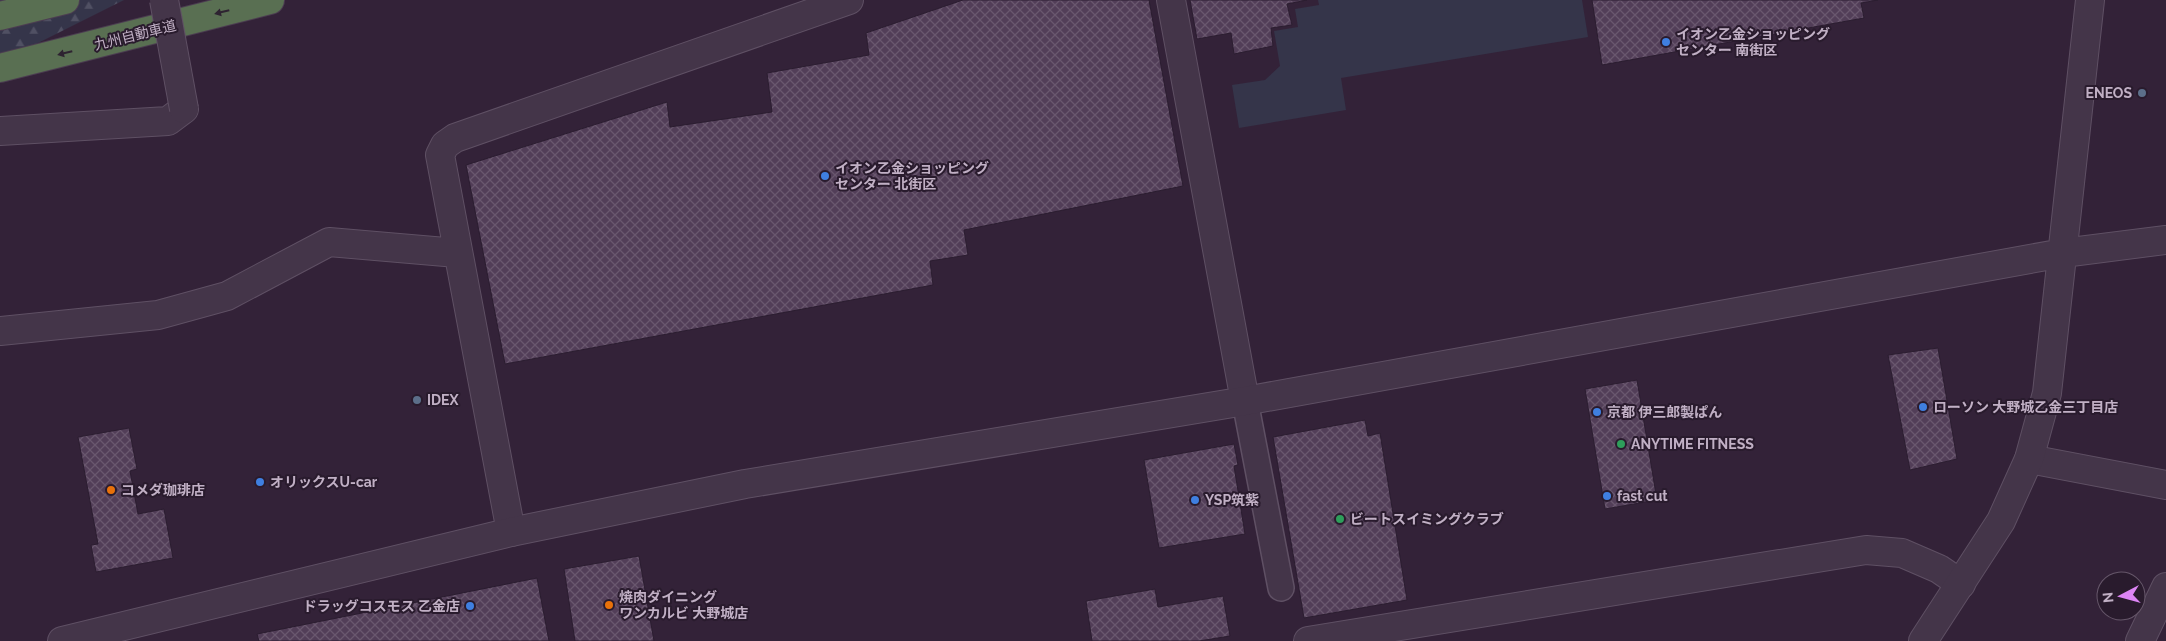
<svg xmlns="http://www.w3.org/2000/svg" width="2166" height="641" viewBox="0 0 2166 641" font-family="Raleway,'Noto Sans JP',sans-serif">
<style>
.green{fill:#35354a}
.forest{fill:url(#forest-firs)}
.building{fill:url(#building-cross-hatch);stroke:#2b1d30}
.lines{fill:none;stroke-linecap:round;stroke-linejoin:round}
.pedestrian-casing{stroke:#5f5064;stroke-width:28}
.minor-casing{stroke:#5f5064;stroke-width:30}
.tertiary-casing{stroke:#5f5064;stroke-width:30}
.motorway-casing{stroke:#4c3d51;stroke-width:30}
.pedestrian{stroke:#443549;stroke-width:25}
.minor{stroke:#443549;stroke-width:28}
.tertiary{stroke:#443549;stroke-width:28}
.motorway{stroke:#596f52;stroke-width:28}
.minor-bridge-casing{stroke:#5f5064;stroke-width:30;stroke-linecap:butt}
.minor-bridge{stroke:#443549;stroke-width:28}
.oneway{fill:#2e2331}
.shop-dot{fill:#3f7fe0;stroke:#291b2d;stroke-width:2}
.service-dot{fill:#5c6f8a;stroke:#291b2d;stroke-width:2}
.leisure-dot{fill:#2e9e5b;stroke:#291b2d;stroke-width:2}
.food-dot{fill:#e8710a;stroke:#291b2d;stroke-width:2}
.labels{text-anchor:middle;stroke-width:4;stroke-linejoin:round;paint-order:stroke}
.poi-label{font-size:14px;font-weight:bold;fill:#c1b0c5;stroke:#291b2d;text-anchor:start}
.street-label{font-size:14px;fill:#c1b0c5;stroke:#291b2d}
</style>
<defs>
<pattern id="forest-firs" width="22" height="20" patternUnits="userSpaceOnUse" patternTransform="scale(1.25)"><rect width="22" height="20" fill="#35354a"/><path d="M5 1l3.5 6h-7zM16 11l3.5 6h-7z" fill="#505063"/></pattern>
<pattern id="building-cross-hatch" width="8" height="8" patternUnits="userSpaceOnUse" patternTransform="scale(1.25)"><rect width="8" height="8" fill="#523e58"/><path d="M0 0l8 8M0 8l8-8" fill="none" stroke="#69576e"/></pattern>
</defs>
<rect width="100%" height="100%" fill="#332238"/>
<path class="green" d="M1318,0H1582L1588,37L1341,78L1346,110L1239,128L1232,85L1265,80L1280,66L1274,31L1298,27L1295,9L1319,5Z"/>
<path class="forest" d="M0,0H124L0,62Z"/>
<path class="building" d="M963,0H1149L1183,186L964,230L968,255L930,261L933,285L505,364L466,165L667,102L670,127L772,112L767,73L869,55L866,33Z
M1190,0H1307L1287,4L1292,25L1271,28L1273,46L1234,54L1231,33L1197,39Z
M1592,0H1878L1861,3L1864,18L1602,65Z
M1938,348L1957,459L1910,470L1888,355Z
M1637,380L1657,500L1605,509L1585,389Z
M1365,420L1368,436L1380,433L1407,600L1304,618L1273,437Z
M129,428L137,469L130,471L138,514L164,509L173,558L96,572L91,545L98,544L78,437Z
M1234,444L1238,465L1234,466L1245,534L1159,548L1144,460Z
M639,556L654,641H575L564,569Z
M537,578L549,641H259L257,634Z
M1155,589L1158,607L1223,596L1230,636L1199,641H1092L1086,601Z"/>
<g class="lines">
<defs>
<path id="pedestrian" d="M1245,401L1281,588"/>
<path id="minor" d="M1171,0L1245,401
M0,131L168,121L184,109
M0,331L158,315L227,296L329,242L457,253
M2029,459L2166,485
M511,532L440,155L445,145L455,138L849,0
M1308,641L1866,550L1902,553L1939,569L1961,584
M2140,641L2166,587"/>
<path id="tertiary" d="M62,641L511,532L745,484L1245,401L2063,253L2166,240
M1923,641L2001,521L2029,459L2047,393L2090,0"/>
<path id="motorway" d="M0,16L65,0
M0,68L270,0"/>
</defs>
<use href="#pedestrian" class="pedestrian-casing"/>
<use href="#minor" class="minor-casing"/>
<use href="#tertiary" class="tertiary-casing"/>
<use href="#motorway" class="motorway-casing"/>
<use href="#pedestrian" class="pedestrian"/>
<use href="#minor" class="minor"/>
<use href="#tertiary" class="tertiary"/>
<use href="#motorway" class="motorway"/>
<defs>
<path id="minor-bridge" d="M164,0L184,109"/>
</defs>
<use href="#minor-bridge" class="minor-bridge-casing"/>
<use href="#minor-bridge" class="minor-bridge"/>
</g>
<defs><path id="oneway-solid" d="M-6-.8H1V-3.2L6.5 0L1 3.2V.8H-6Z" transform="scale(1.25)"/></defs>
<g class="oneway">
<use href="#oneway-solid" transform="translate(222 12) rotate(166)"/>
<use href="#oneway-solid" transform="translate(65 53) rotate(166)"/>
</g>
<g class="shop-dot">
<circle cx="1666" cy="42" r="5"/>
<circle cx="825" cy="176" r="5"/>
<circle cx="1923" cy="407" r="5"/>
<circle cx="1597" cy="412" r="5"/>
<circle cx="260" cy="482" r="5"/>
<circle cx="1607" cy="496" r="5"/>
<circle cx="1195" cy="500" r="5"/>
<circle cx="470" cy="606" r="5"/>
</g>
<g class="service-dot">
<circle cx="2142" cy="93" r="5"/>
<circle cx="417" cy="400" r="5"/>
</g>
<g class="leisure-dot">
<circle cx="1621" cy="444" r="5"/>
<circle cx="1340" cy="519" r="5"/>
</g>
<g class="food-dot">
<circle cx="111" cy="490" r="5"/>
<circle cx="609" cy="605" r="5"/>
</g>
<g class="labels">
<g class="poi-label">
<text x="1676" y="39">イオン乙金ショッピング<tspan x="1676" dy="16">センター 南街区</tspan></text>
<text x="2132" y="98" text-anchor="end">ENEOS</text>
<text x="835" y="173">イオン乙金ショッピング<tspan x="835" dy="16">センター 北街区</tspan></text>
<text x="427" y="405">IDEX</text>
<text x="1933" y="412">ローソン 大野城乙金三丁目店</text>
<text x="1607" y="417">京都 伊三郎製ぱん</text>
<text x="1631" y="449">ANYTIME FITNESS</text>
<text x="270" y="487">オリックスU-car</text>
<text x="121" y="495">コメダ珈琲店</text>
<text x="1617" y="501">fast cut</text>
<text x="1205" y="505">YSP筑紫</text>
<text x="1350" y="524">ビートスイミングクラブ</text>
<text x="619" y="602">焼肉ダイニング<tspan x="619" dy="16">ワンカルビ 大野城店</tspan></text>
<text x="460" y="611" text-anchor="end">ドラッグコスモス 乙金店</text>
</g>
<g class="street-label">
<text transform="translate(135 35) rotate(-14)" y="5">九州自動車道</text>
</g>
</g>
<g transform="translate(2121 596) rotate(264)"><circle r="24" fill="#291b2d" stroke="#66576a"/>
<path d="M0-4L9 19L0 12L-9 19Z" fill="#dd85f5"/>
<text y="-8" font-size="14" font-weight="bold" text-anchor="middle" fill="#c1b0c5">N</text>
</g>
</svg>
